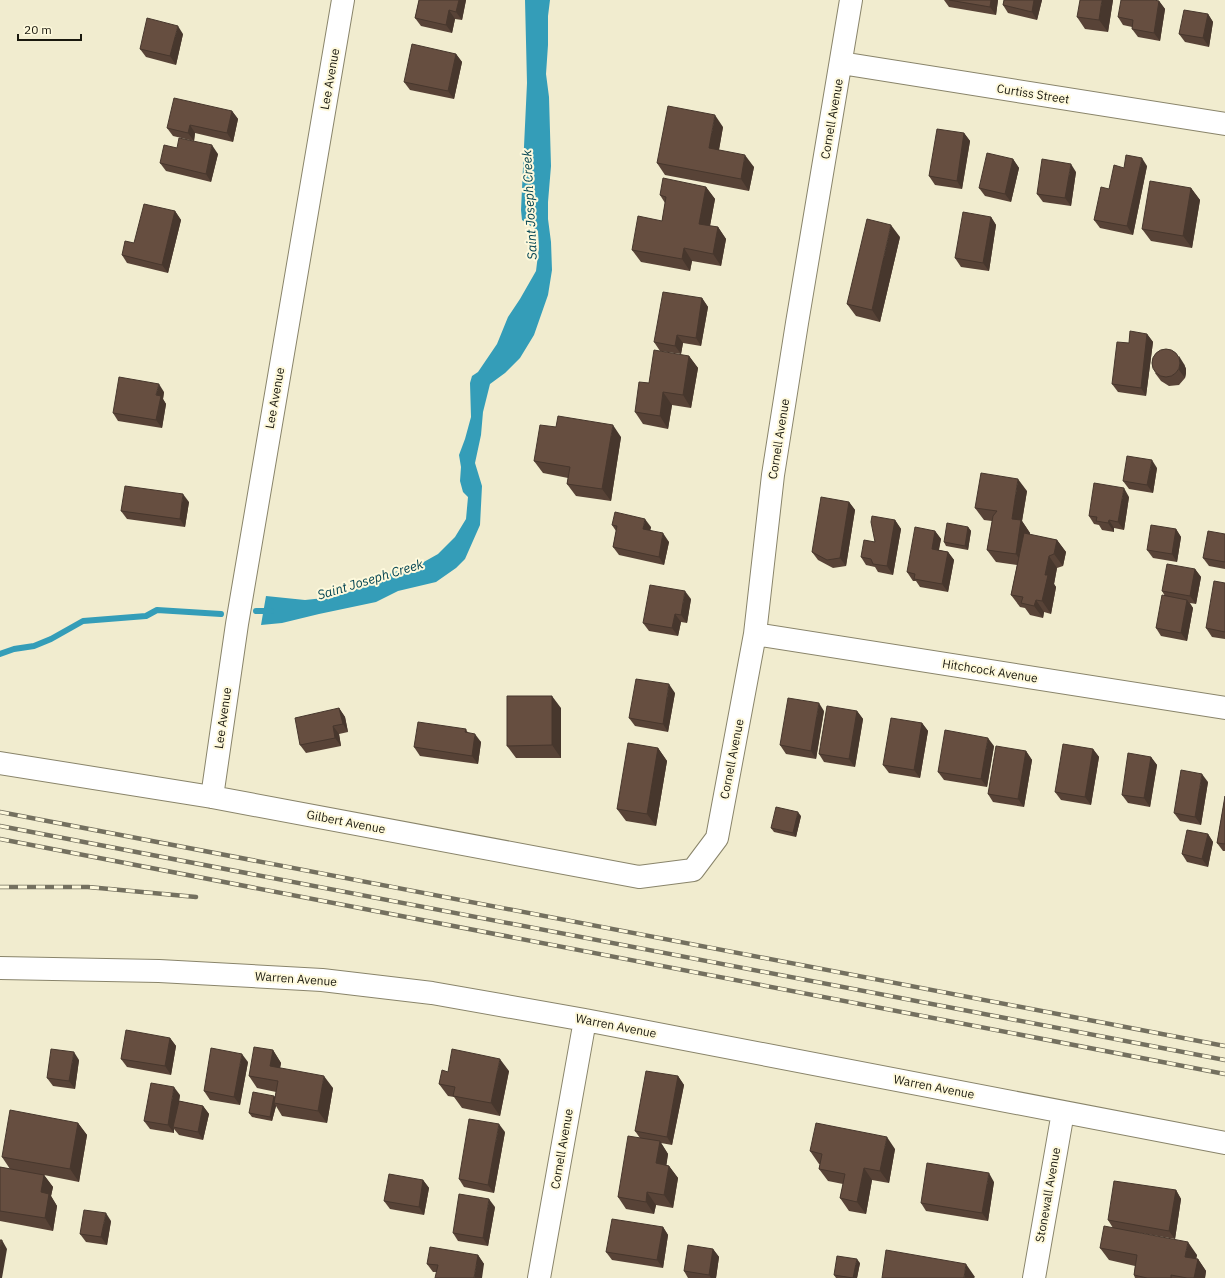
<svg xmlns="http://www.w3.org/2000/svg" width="1225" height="1278" viewBox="0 0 1225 1278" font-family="'IBM Plex Sans',sans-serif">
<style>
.water{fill:#349db8}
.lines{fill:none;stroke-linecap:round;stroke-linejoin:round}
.stream{stroke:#349db8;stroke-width:6}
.minor-casing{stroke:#89846a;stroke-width:24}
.minor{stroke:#fff;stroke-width:22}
.rail-casing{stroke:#74705f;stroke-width:4.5}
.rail{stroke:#fef9dc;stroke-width:3;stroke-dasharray:9;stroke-linecap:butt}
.wall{fill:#584337}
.shaded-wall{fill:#47372d}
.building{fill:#664e40;stroke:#47372d}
.labels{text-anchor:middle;stroke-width:4;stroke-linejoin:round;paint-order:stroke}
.street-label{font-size:12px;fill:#1a180e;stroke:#fef9dc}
.water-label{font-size:13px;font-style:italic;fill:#014250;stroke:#fef9dc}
</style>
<rect width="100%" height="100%" fill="#f1eccf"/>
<path class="water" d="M525,0H550L548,16V45L546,74L549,97L551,166L548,202V219L551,242L552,270L548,295L534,335L520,358L505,373L490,384L483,412L481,435L475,463L482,486L480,525L465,559L456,568L436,582L398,591L376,602L319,614L282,623L261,625L266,596L305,600L334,597L355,590L373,579L422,563L438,554L455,537L466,519L468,497L463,492L460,481L461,467L459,455L465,439L471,417L470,383L472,376L478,372L497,344L508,317L520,299L536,271L539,247L538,231L522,220L521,210L527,83Z"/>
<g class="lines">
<path class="stream" d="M256,611H271
M0,654L14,649L34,646L51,639L83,621L146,616L157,610L221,614"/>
<defs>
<path id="minor" d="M841,63L1225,124
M755,634L1225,708
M0,763L212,797L639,877L693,870L717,838L755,634L773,475L797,323L851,0
M212,797L237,624L343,0
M0,968L159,971L322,980L432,993L585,1020L1225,1143
M539,1278L585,1020
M1034,1278L1063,1112"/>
</defs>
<use href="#minor" class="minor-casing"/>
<use href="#minor" class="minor"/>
<defs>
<path id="rail" d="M0,812L1225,1046
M0,826L1225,1060
M0,839L1225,1074
M0,887H88L196,897"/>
</defs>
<use href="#rail" class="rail-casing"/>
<use href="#rail" class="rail"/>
</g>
<path class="wall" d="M419,0H466L462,20L455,19L452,33L421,26L415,18Z
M944,0H998L996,15L949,7Z
M1004,0H1042L1037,20L1008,13L1003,5Z
M1113,0L1108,32L1085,29L1077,17Z
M1159,1L1165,9L1160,41L1138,37L1132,29V27L1123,25L1118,17Z
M1208,14L1213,22L1209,47L1185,42L1179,34Z
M183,34L176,65L146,57L140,49Z
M456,54L462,62L454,99L410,90L404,82Z
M232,111L238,119L233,142L195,133L194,141L173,136L167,128Z
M723,127L719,150L754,167L749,191L665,175L657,163Z
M964,133L970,141L962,189L935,185L929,176Z
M177,148L218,154L211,182L166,171L160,163Z
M1013,159L1019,168L1011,202L985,196L979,188Z
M1147,166L1133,235L1100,228L1094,220L1109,189L1124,168Z
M1076,172L1071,206L1043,202L1037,194Z
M706,187L715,199L710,226L718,227L726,239L721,266L692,261L690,271L641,262L632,250L662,221L665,203L660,195Z
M1191,188L1200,200L1192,248L1151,241L1142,229Z
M175,211L181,220L168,273L127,263L122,255Z
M991,217L996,225L989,271L961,267L955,258Z
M900,237L880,322L856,316L847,304Z
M702,298L708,307L701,346L683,343L681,354L660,351L654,342Z
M1147,334L1153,342L1146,396L1118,392L1112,384Z
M689,356L698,368L691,408L672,405L668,429L643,424L635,412L649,383Z
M1184,364L1186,369V373L1185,378L1179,385L1169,386L1161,381L1155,373Z
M164,392L163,399L166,404L162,428L118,421L113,413Z
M556,427L621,437L611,501L576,496L567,484L568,478L543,473L534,461Z
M1157,468L1153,493L1129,489L1123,481Z
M1027,491L1022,521L1030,533V535L1057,540L1066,552L1063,566L1057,568L1054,584L1056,587L1051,614L1044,612L1043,618L1030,615L1025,608L1020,607L1011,595L1017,565L996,562L987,550L992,521L984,520L975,508Z
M1129,497L1124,530L1114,528V532L1102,530L1099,525L1094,524L1089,516Z
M189,502L185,527L127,519L121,511Z
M849,502L855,510L846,566L833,568L818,560L812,552Z
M895,520L901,529L893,575L878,572L875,567L866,565L861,557Z
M612,525L651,527L650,530L669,542L664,565L619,555L613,547L616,531Z
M968,527L971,531L968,550L946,546L944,542Z
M1176,529L1181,537L1177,562L1153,558L1147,550Z
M935,531L941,539L939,550L948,552L954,560L948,592L920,587L916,581H913L907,572Z
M1225,534V569L1209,566L1203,558Z
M1195,569L1201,577L1196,604L1190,603L1193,608L1187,641L1161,636L1156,628L1165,596L1162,591Z
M1225,583V639L1212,637L1206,628Z
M691,599L687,623L681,622L678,636L649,631L643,623Z
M675,693L668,732L635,726L629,718Z
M339,708L345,717L348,732L339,734L341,746L306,753L300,745Z
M561,708V758H516L507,746Z
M824,711L816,759L786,754L780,745Z
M857,711L863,719L855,767L824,762L819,754Z
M922,723L928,731L920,778L889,773L883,765Z
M466,729L468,733L481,742L478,764L420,756L414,747Z
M994,746L987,787L944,780L938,772Z
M658,748L667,761L656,826L626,821L617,809Z
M1093,749L1099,757L1091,805L1061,800L1055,792Z
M1026,751L1032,760L1024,807L993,802L988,794Z
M1151,757L1157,765L1150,807L1128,803L1122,795Z
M1208,782L1201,825L1180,821L1174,813Z
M1225,796V851H1223L1217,843Z
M801,816L796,837L774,832L771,828Z
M1208,834L1213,842L1208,867L1187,862L1182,854Z
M170,1038L176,1046L171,1075L127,1067L121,1059Z
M273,1050L281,1063L280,1068L333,1088L327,1123L282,1116L276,1106L272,1121L252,1117L249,1113L274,1096L275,1097L276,1092L257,1088L249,1076Z
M79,1060L75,1089L53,1086L47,1078Z
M248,1062L240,1105L210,1100L204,1091Z
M509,1071L500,1116L462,1108L454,1097L448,1096L439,1084L448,1072Z
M678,1076L684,1085L672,1145L661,1143L668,1154L666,1165L669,1166L678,1178L673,1208L656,1205L654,1214L626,1209L618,1197L640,1138L635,1131Z
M180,1095L179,1101L203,1106L209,1114L203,1140L179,1135L174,1129V1133L150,1129L144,1121Z
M78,1123L87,1135L79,1182L44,1175L53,1187L51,1196L57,1206L53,1231L0,1221V1167L10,1169L2,1157Z
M505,1132L494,1193L464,1187L459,1179Z
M895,1149L889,1183L872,1180L866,1214L849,1211L840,1198L843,1184L828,1181L819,1169L820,1164H819L810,1151Z
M423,1180L429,1188L424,1215L390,1209L384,1201Z
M994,1182L988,1221L926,1211L921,1203Z
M1176,1190L1181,1199L1175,1239L1135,1232L1197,1255L1196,1259H1198L1206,1271L1205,1278H1135L1134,1275L1135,1266L1109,1260L1100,1248L1113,1228L1108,1220Z
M495,1207L488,1246L458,1241L453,1233Z
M111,1221L107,1245L86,1242L80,1234Z
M663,1227L668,1235L663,1268L612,1260L606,1252Z
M713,1249L719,1257L716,1278H688L684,1271Z
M478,1255L484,1264L436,1272H433L427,1264Z
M860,1263L857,1278H836L834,1275Z"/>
<path class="shaded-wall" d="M459,0H466L462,20L456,12Z
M991,0H998L996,15L990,7Z
M1034,0H1042L1037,20L1032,12Z
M1102,0H1113L1108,32L1099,20Z
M1159,1L1165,9L1160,41L1154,33Z
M449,10L455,19L452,33L446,25Z
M1208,14L1213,22L1209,47L1203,38Z
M178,26L183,34L176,65L170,56Z
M456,54L462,62L454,99L448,91Z
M232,111L238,119L233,142L227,133Z
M715,115L723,127L717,160L709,148Z
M190,125L195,133L194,141L188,133Z
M964,133L970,141L962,189L957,181Z
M212,145L218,154L211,182L206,174Z
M745,155L754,167L749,191L741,179Z
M1142,158L1147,166L1133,235L1127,226Z
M1013,159L1019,168L1011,202L1005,194Z
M1071,164L1076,172L1071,206L1065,198Z
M706,187L715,199L708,236L699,224Z
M1191,188L1200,200L1192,248L1183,236Z
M175,211L181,220L168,273L162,265Z
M991,217L996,225L989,271L983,263Z
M891,225L900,237L880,322L872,310Z
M718,227L726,239L721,266L713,254Z
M684,248L692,261L690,271L682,259Z
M702,298L708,307L701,346L696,338Z
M1147,334L1153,342L1146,396L1141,388Z
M677,335L683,343L681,354L675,346Z
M689,356L698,368L691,408L683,395Z
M1179,356L1184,364L1186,369V373L1185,378L1179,370Z
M159,384L164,392L163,399L166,404L162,428L156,420V395Z
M663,392L672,405L668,429L660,416Z
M613,425L621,437L611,501L602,489Z
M1152,460L1157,468L1153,493L1147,485Z
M1018,479L1027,491L1022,521L1030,533L1024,566L1016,554L1012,519Z
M1124,488L1129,497L1124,530L1118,522Z
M183,494L189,502L185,527L180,519Z
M849,502L855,510L846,566L840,558Z
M645,519L651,527L649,537L643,529Z
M895,520L901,529L893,575L887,566Z
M1109,520L1114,528V532L1108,523Z
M968,527L971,531L968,550L965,546Z
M1176,529L1181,537L1177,562L1172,554Z
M935,531L941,539L937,557L932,549Z
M663,533L669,542L664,565L659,557Z
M1057,540L1066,552L1063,566L1054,554Z
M948,552L954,560L948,592L942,584Z
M1049,556L1057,568L1054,584L1056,587L1051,614L1042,601L1045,575Z
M1195,569L1201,577L1196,604L1190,596Z
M685,591L691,599L687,623L681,615Z
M1036,600L1044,612L1043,618L1034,606Z
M1187,600L1193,608L1187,641L1181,633Z
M675,614L681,622L678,636L672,628Z
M669,684L675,693L668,732L663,724Z
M552,696L561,708V758L552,745Z
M819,703L824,711L816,759L811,751Z
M339,708L345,717L348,732L343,724Z
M857,711L863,719L855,767L849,759Z
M922,723L928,731L920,778L914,770Z
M333,726L339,734L341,746L335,738Z
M475,734L481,742L478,764L472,756Z
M988,738L994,746L987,787L981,779Z
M658,748L667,761L656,826L647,814Z
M1093,749L1099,757L1091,805L1085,797Z
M1026,751L1032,760L1024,807L1018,799Z
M1151,757L1157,765L1150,807L1144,798Z
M1202,774L1208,782L1201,825L1195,817Z
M798,812L801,816L796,837L793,833Z
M1208,834L1213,842L1208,867L1202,859Z
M170,1038L176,1046L171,1075L165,1066Z
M273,1050L281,1063L278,1079L270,1066Z
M74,1052L79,1060L75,1089L69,1081Z
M242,1054L248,1062L240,1105L234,1097Z
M500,1059L509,1071L500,1116L491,1103Z
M324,1076L333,1088L327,1123L318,1111Z
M678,1076L684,1085L672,1145L667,1137Z
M174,1087L180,1095L175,1127H173L174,1129V1133L168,1125Z
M274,1096L277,1100L274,1103L276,1106L272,1121L270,1117Z
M203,1106L209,1114L203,1140L198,1132Z
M78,1123L87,1135L79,1182L70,1169Z
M499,1124L505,1132L494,1193L488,1185Z
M887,1137L895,1149L889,1183L880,1171Z
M660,1141L668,1154L665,1176L656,1163Z
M669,1166L678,1178L673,1208L664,1195Z
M864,1168L872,1180L866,1214L857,1202Z
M989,1173L994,1182L988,1221L982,1213Z
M44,1175L53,1187L51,1196L57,1206L53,1231L45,1218L41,1192Z
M423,1180L429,1188L424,1215L419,1207Z
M1176,1190L1181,1199L1175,1239L1169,1231Z
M647,1192L656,1205L654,1214L646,1202Z
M489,1199L495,1207L488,1246L483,1238Z
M106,1213L111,1221L107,1245L101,1237Z
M663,1227L668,1235L663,1268L657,1260Z
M2,1240L7,1249L2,1278H0V1250Z
M1188,1242L1197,1255L1194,1269L1185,1257Z
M713,1249L719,1257L716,1278H711L709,1275Z
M478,1255L484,1264L482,1278H474Z
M857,1259L860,1263L857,1278H853Z
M1198,1259L1206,1271L1205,1278H1194Z
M966,1264L975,1277L974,1278H964Z"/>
<path class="building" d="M419,0H459L456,12L449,10L446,25L415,18Z
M949,0H991L990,7Z
M1004,0H1034L1032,12L1003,5Z
M1080,0H1102L1099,20L1077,17Z
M1121,0H1154L1159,1L1154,33L1132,29L1133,20L1118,17Z
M1184,10L1208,14L1203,38L1179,34Z
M147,18L178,26L170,56L140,49Z
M412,44L456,54L448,91L404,82Z
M174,98L232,111L227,133L190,125L188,133L167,128Z
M668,106L715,115L709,148L745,155L741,179L657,163Z
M937,129L964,133L957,181L929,176Z
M179,138L212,145L206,174L160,163L164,145L177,148Z
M987,153L1013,159L1005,194L979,188Z
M1126,155L1142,158L1127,226L1094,220L1101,187L1109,189L1114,165L1124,168Z
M1042,159L1071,164L1065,198L1037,194Z
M663,178L706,187L699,224L718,227L713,254L684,248L682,259L632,250L638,216L662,221L666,197L660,195Z
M1150,181L1191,188L1183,236L1142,229Z
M144,204L175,211L162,265L122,255L125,241L134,243Z
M963,212L991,217L983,263L955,258Z
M867,219L891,225L872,310L847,304Z
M663,292L702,298L696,338L677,335L675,346L654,342Z
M1130,331L1147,334L1141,388L1112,384L1117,342L1129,343Z
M1152 363a14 14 0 1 1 28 0a14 14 0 1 1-28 0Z
M654,350L689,356L683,395L663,392L660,416L635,412L639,382L649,383Z
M119,377L159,384L156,395L161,396L156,420L113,413Z
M558,416L613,425L602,489L567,484L570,467L534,461L540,425L556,427Z
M1127,456L1152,460L1147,485L1123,481Z
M981,473L1018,479L1012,519L1021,520L1016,554L987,550L993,516L997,511L975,508Z
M1094,483L1124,488L1118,522L1109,520L1108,523L1096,521L1097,517L1089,516Z
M125,486L183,494L180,519L121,511Z
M821,497L849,502L840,558L827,560L812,552Z
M615,512L645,519L643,529L663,533L659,557L613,547L617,526L612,525Z
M872,516L895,520L887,566L873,564L871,559L861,557L864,540L875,542L871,522Z
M947,523L968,527L965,546L944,542Z
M1151,525L1176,529L1172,554L1147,550Z
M915,527L935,531L932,549L948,552L942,584L914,579L915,574L907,572Z
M1208,531L1225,534V562L1203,558Z
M1024,533L1057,540L1054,554L1049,556L1045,575H1048L1042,601L1036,600L1034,606L1021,603L1023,597L1011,595Z
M1167,564L1195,569L1190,596L1162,591Z
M1214,581L1225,583V632L1206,628Z
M650,585L685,591L681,615L675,614L672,628L643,623Z
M1162,595L1187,600L1181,633L1156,628Z
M636,679L669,684L663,724L629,718Z
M507,696H552V745L507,746Z
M788,698L819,703L811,751L780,745Z
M827,706L857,711L849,759L819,754Z
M339,708L343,724L333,726L335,738L300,745L295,718Z
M891,718L922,723L914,770L883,765Z
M418,722L466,729L465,732L475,734L472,756L414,747Z
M945,730L988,738L981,779L938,772Z
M628,743L658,748L647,814L617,809Z
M1063,744L1093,749L1085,797L1055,792Z
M996,746L1026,751L1018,799L988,794Z
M1128,753L1151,757L1144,798L1122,795Z
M1181,770L1202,774L1195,817L1174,813Z
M1225,796V844L1217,843Z
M776,807L798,812L793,833L771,828Z
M1187,830L1208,834L1202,859L1182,854Z
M126,1030L170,1038L165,1066L121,1059Z
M254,1047L273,1050L270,1066L324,1076L318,1111L274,1103L278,1081L249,1076Z
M211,1048L242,1054L234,1097L204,1091Z
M51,1049L74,1052L69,1081L47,1078Z
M452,1049L500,1059L491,1103L453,1096L455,1087L439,1084L442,1070L448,1072Z
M646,1071L678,1076L667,1137L635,1131Z
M151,1083L174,1087L168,1125L144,1121Z
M253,1092L274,1096L270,1117L249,1113Z
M179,1101L203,1106L198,1132L173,1127Z
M10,1110L78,1123L70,1169L2,1157Z
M469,1119L499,1124L488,1185L459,1179Z
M816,1123L887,1137L880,1171L864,1168L857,1202L840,1198L845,1174L819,1169L822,1154L810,1151Z
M628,1136L660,1141L656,1163L669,1166L664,1195L647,1192L646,1202L618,1197Z
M927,1163L989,1173L982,1213L921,1203Z
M0,1167L44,1175L41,1192L49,1194L45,1218L0,1211Z
M389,1174L423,1180L419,1207L384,1201Z
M1114,1181L1176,1190L1169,1231L1108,1220Z
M459,1194L489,1199L483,1238L453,1233Z
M84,1210L106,1213L101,1237L80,1234Z
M612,1219L663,1227L657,1260L606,1252Z
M1104,1226L1188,1242L1185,1257L1198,1259L1194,1278H1187L1171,1275V1278H1147L1134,1275L1137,1255L1100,1248Z
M0,1240H2L0,1250Z
M688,1245L713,1249L709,1275L684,1271Z
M430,1247L478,1255L474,1278H435L438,1265L427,1264Z
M886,1250L966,1264L964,1278H882Z
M837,1256L857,1259L853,1278L834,1275Z"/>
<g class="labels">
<g class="street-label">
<text transform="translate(330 79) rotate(-80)" y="4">Lee Avenue</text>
<text transform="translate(1033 94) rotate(9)" y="4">Curtiss Street</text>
<text transform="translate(832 119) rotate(-80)" y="4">Cornell Avenue</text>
<text transform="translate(275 398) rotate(-80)" y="4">Lee Avenue</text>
<text transform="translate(779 439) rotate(-81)" y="4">Cornell Avenue</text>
<text transform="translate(990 671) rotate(9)" y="4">Hitchcock Avenue</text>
<text transform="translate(223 718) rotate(-82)" y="4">Lee Avenue</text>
<text transform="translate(732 759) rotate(-79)" y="4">Cornell Avenue</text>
<text transform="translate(346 822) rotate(11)" y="4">Gilbert Avenue</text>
<text transform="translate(296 979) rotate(4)" y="4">Warren Avenue</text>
<text transform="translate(616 1026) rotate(11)" y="4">Warren Avenue</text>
<text transform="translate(934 1087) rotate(11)" y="4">Warren Avenue</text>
<text transform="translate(562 1149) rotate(-80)" y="4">Cornell Avenue</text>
<text transform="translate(1048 1195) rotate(-80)" y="4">Stonewall Avenue</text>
</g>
<g class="water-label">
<text transform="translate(529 205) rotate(-93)" y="5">Saint Joseph Creek</text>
<text transform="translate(370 579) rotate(-17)" y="5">Saint Joseph Creek</text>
</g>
</g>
<path d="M18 34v6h63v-6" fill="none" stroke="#1a180e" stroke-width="2"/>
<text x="24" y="34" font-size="12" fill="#1a180e" stroke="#fef9dc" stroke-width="3" paint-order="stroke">20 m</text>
</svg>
